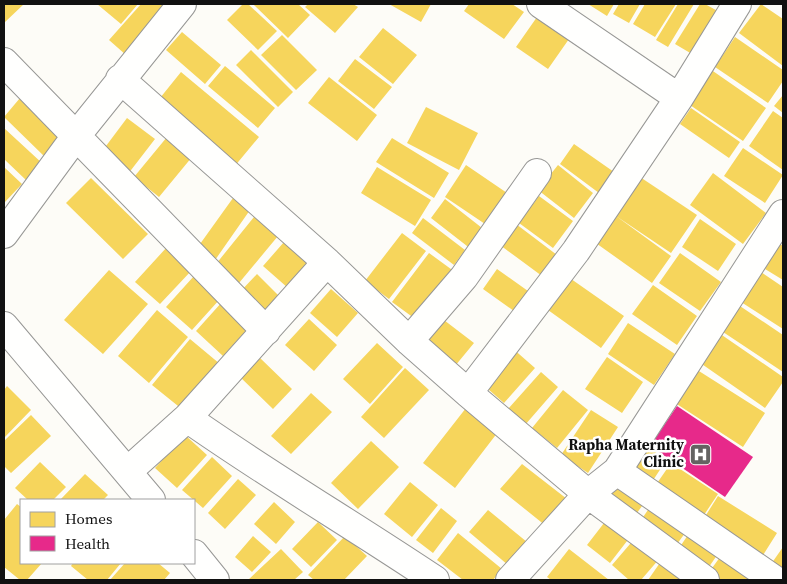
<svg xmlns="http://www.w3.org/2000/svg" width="787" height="584" viewBox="0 0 787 584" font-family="'Source Serif 4',serif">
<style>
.homes{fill:#f6d55c}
.health{fill:#e7298a}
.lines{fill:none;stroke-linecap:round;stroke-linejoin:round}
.minor-casing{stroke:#979795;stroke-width:30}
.minor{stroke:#fffffe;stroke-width:28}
.labels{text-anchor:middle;stroke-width:5;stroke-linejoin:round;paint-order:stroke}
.poi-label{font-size:15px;font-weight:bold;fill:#111;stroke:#fff;text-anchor:end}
</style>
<rect width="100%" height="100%" fill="#fdfcf7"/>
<path class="homes" d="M4,4H24L4,23Z
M97,4H138L121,24Z
M141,4H171L126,55L109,40Z
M243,4H248L277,31L258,50L227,20Z
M253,4H298L310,15L288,38Z
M308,4H353L358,7L335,33L305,7Z
M389,4H431L421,22Z
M469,4H512L524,12L504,39L464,11Z
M588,4H614L607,16Z
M619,4H640L629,23L613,14Z
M645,4H676L655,37L633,24Z
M678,4H694L668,47L656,40Z
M700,4H705L723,14L697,57L675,44Z
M761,4L783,19V66L739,33Z
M537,17L569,39L548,69L516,47Z
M383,28L417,55L393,84L359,57Z
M182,32L221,65L205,84L166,50Z
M282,35L317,70L296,90L261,55Z
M735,37L783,70V81L768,103L715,67Z
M251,50L293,92L278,107L236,65Z
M355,59L392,87L374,109L338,81Z
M225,66L275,108L258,128L208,86Z
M710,69L766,108L743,141L687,103Z
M181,72L259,137L234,167L156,103Z
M329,77L377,115L357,141L308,103Z
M783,95V113L774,106Z
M20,98L64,140L46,158L4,117Z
M426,107L478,133L459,170L407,143Z
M691,108L740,142L729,158L680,124Z
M773,111L783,118V170L749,146Z
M127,118L155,139L128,174L100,154Z
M4,128L43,164L27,181L4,159Z
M167,137L192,157L159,197L134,177Z
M392,138L449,173L434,198L376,162Z
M574,144L614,172L599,193L560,164Z
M743,148L783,175L765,203L724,176Z
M466,165L510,195L488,226L445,197Z
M558,165L593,193L574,218L538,190Z
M4,167L22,184L5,202L4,201Z
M377,167L431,200L415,226L361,193Z
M713,173L766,213L743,244L690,205Z
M637,175L697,215L671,253L616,216L671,256L652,283L593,241Z
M91,178L148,234L123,259L66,203Z
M539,196L573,221L553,248L519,223Z
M233,198L250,210L213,263L195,251Z
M445,199L491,235L476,253L431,218Z
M254,217L278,236L239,283L216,264Z
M423,218L465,250L454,265L412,233Z
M700,219L736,244L718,271L682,247Z
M516,224L557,255L542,276L500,245Z
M402,233L426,251L389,299L365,281Z
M284,242L309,264L288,288L263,266Z
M780,244L783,246V280L765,269Z
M167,247L192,270L160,304L135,282Z
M429,253L455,272L418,321L392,302Z
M680,253L721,282L700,311L659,283Z
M497,269L535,296L521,316L483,289Z
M109,270L148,304L103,354L64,320Z
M761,272L783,287V329L741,302Z
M257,274L282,299L263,318L238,294Z
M564,274L624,316L601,348L541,305Z
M194,276L220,299L192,330L166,307Z
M653,285L697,316L677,345L632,314Z
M331,289L358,313L337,337L310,313Z
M222,302L250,326L223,356L196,331Z
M734,302L783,335V372L717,328Z
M157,310L188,337L149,383L118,356Z
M440,317L474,343L455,366L422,339Z
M309,319L337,345L314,371L285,345Z
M628,323L675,354L654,385L608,354Z
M716,331L783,377V382L765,408L696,360Z
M190,339L220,364L183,410L152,385Z
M377,343L403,367L370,404L343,379Z
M511,347L535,368L504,403L480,382Z
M258,356L292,389L273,409L238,375Z
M607,357L643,382L622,413L585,389Z
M691,366L765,413L743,447L669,399Z
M405,368L429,390L384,438L361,417Z
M541,372L558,387L525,425L507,410Z
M7,386L31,410L4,438V390Z
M563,390L588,410L557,448L532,428Z
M311,393L332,412L291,454L271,436Z
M466,408L498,432L455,488L423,463Z
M591,410L618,427L588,473L561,455Z
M31,415L51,436L11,473L4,466V441Z
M185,435L207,455L177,488L155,468Z
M371,441L399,467L358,509L331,483Z
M648,448L667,459L648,488L630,477Z
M212,457L232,476L203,508L182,490Z
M40,462L66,487L53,500H28L15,488Z
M671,463L718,494L700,521L653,489Z
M522,464L567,499L546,526L500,489Z
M85,474L108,495L103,500H60Z
M238,479L256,495L225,529L208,513Z
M615,479L645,502L631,521L601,499Z
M410,482L438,505L412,537L384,514Z
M718,496L777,533L760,560L701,523Z
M274,502L295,522L276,544L254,524Z
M17,504L21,507V563H42L27,580H20L4,567V520Z
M652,504L688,529L672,551L637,526Z
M441,508L457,521L433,553L416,540Z
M488,510L527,542L508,565L469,532Z
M611,514L634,532L610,563L587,545Z
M318,522L337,540L311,567L292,549Z
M690,532L720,551L704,574L675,554Z
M458,533L502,569L493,580H463L437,560Z
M253,536L271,552L252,572L235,557Z
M345,536L367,556L344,580H314L308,575Z
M636,537L660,558L641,580H629L612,565Z
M783,547V577L769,567Z
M281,549L303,572L294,580H248Z
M569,549L609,580H551L547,577Z
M723,553L753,580H715L707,575Z
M664,557L697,580H648Z
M73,563H121L107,580H88L71,566Z
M125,563H158L170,573L164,580H110Z"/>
<path class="health" d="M677,406L753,457L725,497L650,446Z"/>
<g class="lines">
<defs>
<path id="minor" d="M541,4L679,98
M4,62L266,331
M120,79L327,262L409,341L468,393L588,494L705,580
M4,234L76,136L182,4
M4,326L151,500
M409,341L464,277L537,173
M468,393L576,251L679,98L737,4
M187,418C268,475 353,525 435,580
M128,471L187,418L327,262
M617,471L775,580
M194,554L215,580
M510,580L588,494L617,471L783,214"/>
</defs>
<use href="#minor" class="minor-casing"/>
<use href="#minor" class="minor"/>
</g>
<defs>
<symbol id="hospital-square" viewBox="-11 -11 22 22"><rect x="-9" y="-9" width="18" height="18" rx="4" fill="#646362" stroke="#fff"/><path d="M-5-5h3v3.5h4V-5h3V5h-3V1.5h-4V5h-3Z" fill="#fff"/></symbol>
</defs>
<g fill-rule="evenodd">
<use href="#hospital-square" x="688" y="442" width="25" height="25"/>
</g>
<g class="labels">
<g class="poi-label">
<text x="684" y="450">Rapha Maternity<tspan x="684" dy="17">Clinic</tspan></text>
</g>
</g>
<rect width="787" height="584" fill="none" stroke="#111111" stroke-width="10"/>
<rect x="20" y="499" width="175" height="65" fill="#ffffff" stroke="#a0a0a0"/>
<rect x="30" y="512" width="25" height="15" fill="#f6d55c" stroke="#a0a0a0"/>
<text x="65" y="524" font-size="15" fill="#111111">Homes</text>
<rect x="30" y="536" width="25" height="15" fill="#e7298a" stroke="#a0a0a0"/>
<text x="65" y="549" font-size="15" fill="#111111">Health</text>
</svg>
